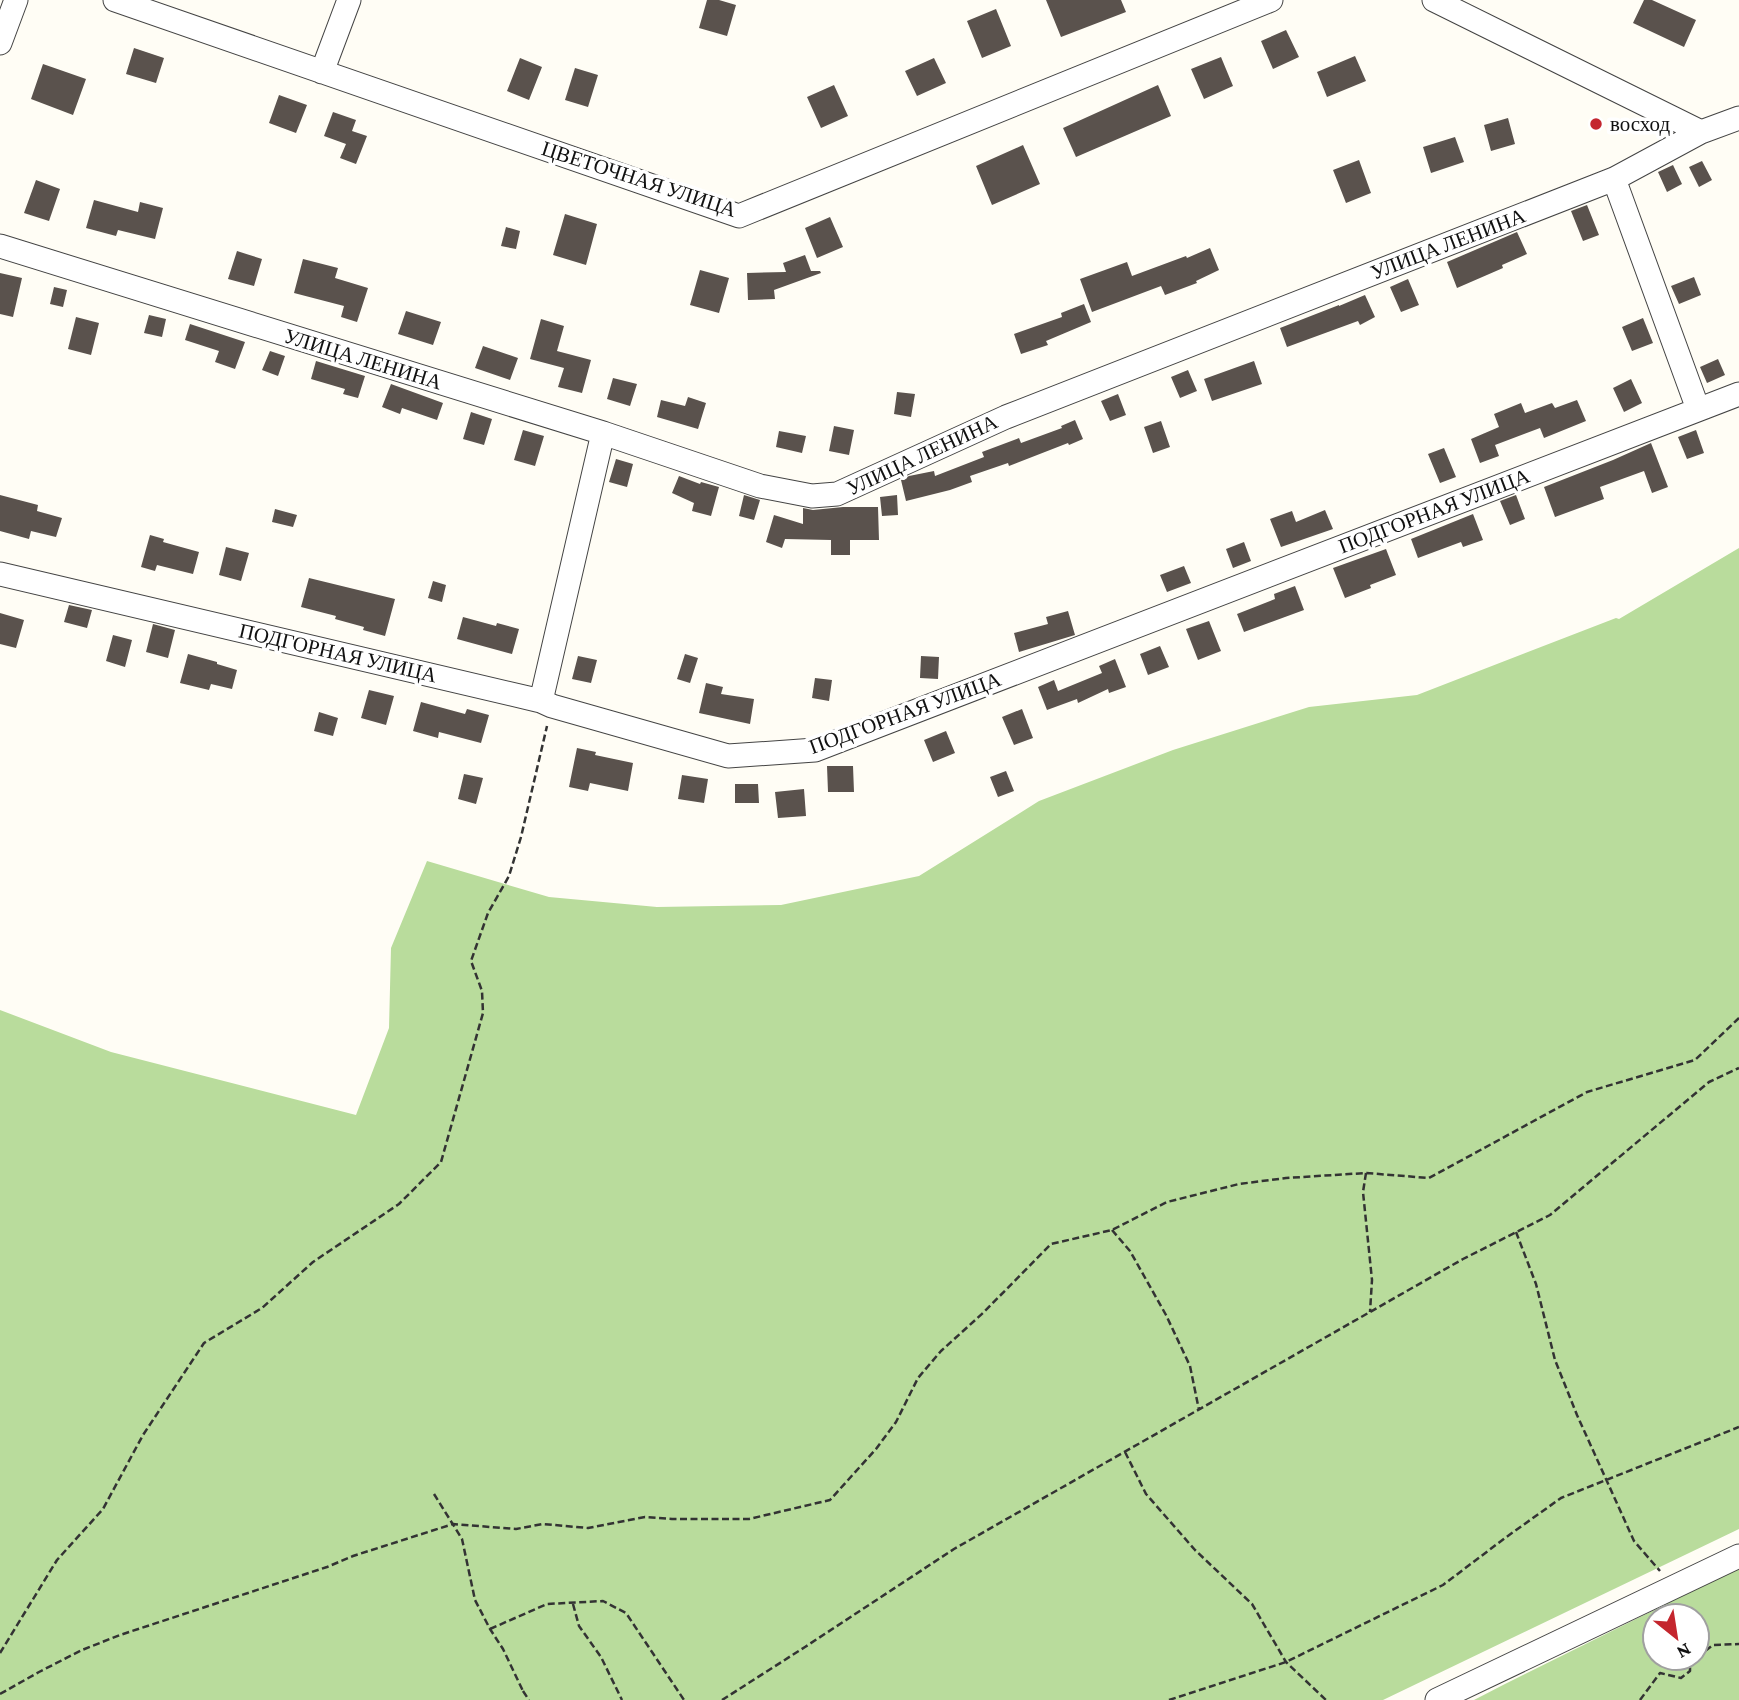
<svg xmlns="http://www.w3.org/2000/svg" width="1739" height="1700" viewBox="0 0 1739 1700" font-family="'Crimson Pro',serif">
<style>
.forest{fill:#b9dc9c;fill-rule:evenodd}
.building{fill:#5a524d}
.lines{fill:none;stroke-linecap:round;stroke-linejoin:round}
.minor-casing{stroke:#444;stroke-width:25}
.path{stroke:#333;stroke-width:2.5;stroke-dasharray:7 3.5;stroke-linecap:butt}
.minor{stroke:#fff;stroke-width:23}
.path-bridge{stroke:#333;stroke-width:2.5;stroke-dasharray:7 3.5;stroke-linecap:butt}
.poi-dot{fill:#c4262e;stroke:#fff;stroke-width:2.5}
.labels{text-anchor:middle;stroke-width:7;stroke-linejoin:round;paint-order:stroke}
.poi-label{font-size:21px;fill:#111;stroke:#fff;text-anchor:start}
.street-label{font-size:21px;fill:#111;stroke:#fff}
</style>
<rect width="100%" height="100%" fill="#fffdf5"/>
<path class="forest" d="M1739,548V1529L1383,1700H0V1010L111,1052L356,1115L389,1028L391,948L427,861L549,897L657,907L781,905L919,876L1039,801L1173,750L1309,707L1417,695L1616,618L1619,619Z
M1739,1568V1700H1474L1505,1684ZM1655,1616H1697V1658H1655Z"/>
<path class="building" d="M707,0H719L736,5L727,36L699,28Z
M1046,0H1121L1126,12L1061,37Z
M1644,0H1652L1696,20L1684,47L1633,23Z
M996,9L1011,46L982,58L967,21Z
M1286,30L1299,57L1273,69L1261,41Z
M134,48L164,58L156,83L126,74Z
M1355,56L1366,81L1327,97L1317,72Z
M1221,57L1233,86L1204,99L1191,69Z
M520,58L542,67L529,100L507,91Z
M934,58L946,83L917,96L905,71Z
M43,64L86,79L73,115L31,99Z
M575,68L598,75L588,107L565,100Z
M834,85L848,116L821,128L807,97Z
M1158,85L1171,116L1076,157L1063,128Z
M279,95L307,105L296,133L269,123Z
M333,112L356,120L352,131L367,136L356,164L340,158L346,144L324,136Z
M1508,118L1515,144L1491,151L1484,125Z
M1455,137L1464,162L1431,173L1423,147Z
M1023,145L1040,184L992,205L976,166Z
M1359,160L1371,193L1346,203L1333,170Z
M1702,161L1712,180L1699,187L1689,167Z
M1673,165L1682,184L1667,192L1658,172Z
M36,180L60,189L49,221L24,213Z
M94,200L138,212L140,202L163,208L155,239L118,230L116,236L86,228Z
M1587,205L1599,235L1583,241L1571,211Z
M565,214L597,224L586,265L553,255Z
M830,217L843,247L817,258L805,228Z
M506,227L520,231L516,249L501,246Z
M1517,232L1527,254L1502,265L1503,268L1457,288L1447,262Z
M1210,248L1219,270L1196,281L1197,283L1165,295L1161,286L1092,312L1080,279L1127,262L1132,276L1186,256L1187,258Z
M237,251L262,259L254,286L228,279Z
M805,255L811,271H820L821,273L774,290L775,299L748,300L747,273L786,272L783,263Z
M303,259L338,268L335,278L368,288L357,322L341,317L344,306L294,293Z
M700,270L729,278L719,313L690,305Z
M0,273L22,278L13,317L0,314Z
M1694,277L1701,295L1679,304L1671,286Z
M1408,279L1419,305L1401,312L1390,287Z
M54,287L67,290L63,307L50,304Z
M1365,295L1375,317L1360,325L1358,321L1287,347L1280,328L1339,305V306Z
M1084,304L1091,322L1046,341L1048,345L1021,354L1014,334L1062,317L1061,313Z
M406,311L441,322L433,345L398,334Z
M149,315L166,319L162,337L144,333Z
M76,317L99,323L91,355L68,349Z
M1643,318L1653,343L1632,351L1622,327Z
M541,319L564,326L557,351L591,360L582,393L558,387L564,368L530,359Z
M190,324L245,342L235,369L215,362L219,351L185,340Z
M483,346L518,358L510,380L475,368Z
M270,351L285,356L278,376L262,370Z
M1718,359L1725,375L1707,383L1700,367Z
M316,361L365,376L358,398L343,394L345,389L311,379Z
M1254,361L1262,384L1212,401L1204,379Z
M1188,370L1197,391L1180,398L1171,377Z
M613,378L637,384L630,406L607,399Z
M1631,379L1642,403L1624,412L1613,388Z
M391,384L443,403L437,420L402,408L400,414L382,407Z
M897,392L915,394L911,417L894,414Z
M1118,394L1126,415L1110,421L1101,401Z
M688,397L706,403L698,429L657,417L661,400L685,406Z
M1577,400L1586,421L1544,438L1540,428L1495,445L1499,456L1480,463L1471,439L1499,427L1494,414L1521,403L1525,413L1552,403L1555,408Z
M471,412L492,419L484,445L463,439Z
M1075,420L1083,439L1069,445L1068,443L1009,466L1008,463L970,476L972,482L950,490L906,501L901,480L909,476L934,471L935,476L984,457L982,452L1019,438L1021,443L1062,428L1061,426Z
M1161,421L1170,447L1153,453L1144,427Z
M834,426L854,430L849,455L829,451Z
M523,430L544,436L535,466L514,460Z
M1696,430L1704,453L1687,459L1678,437Z
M779,431L806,436L802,453L776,447Z
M1651,443L1668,487L1652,493L1644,471L1600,487L1604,499L1555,517L1544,487L1613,460Z
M1444,448L1456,477L1440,483L1428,454Z
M616,459L633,464L627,487L609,482Z
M679,476L700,484L701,482L719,487L711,516L692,511L694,503L672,493Z
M0,495L38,505L37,511L62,518L56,537L31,531L29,539L0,531Z
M744,495L760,500L754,520L739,516Z
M897,495L898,515L882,516L880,497Z
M1516,495L1525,519L1510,525L1500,501Z
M843,507H878L879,540H850V555H831V540L785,539L782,548L766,542L774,515L803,524V508L813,510Z
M275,509L297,515L293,527L272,522Z
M1325,510L1333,529L1281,547L1270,519L1292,511L1296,522Z
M1473,514L1483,540L1463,547L1461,542L1418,558L1411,539Z
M150,535L164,539L163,542L199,552L193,574L157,565L155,571L141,567Z
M1244,542L1251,561L1233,568L1226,549Z
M226,547L249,553L241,581L219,575Z
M1386,549L1396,575L1370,585L1371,588L1345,598L1333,568Z
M1184,566L1191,583L1167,592L1160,575Z
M309,578L395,599L385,636L363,630L364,627L335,619L336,616L301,607Z
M433,581L446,585L442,602L428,598Z
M1295,586L1304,610L1244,632L1237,614L1275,599L1274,594Z
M69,605L92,610L87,628L64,622Z
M1068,611L1075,635L1019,652L1014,633L1048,624L1046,617Z
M0,613L24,620L16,648L0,644Z
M463,617L496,626L497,623L519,629L512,654L457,639Z
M1209,621L1221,651L1198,660L1186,629Z
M153,624L175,630L168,658L146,652Z
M113,635L132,640L125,667L106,661Z
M1160,646L1169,667L1148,675L1140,654Z
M188,654L217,662V664L237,670L232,689L211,684L209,690L180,683Z
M685,654L698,658L690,683L677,679Z
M578,656L597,660L591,683L572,679Z
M921,656L939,657L938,679L920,678Z
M1115,659L1126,687L1109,693L1108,689L1078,703L1077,699L1047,710L1038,687L1054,680L1058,691L1102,673L1099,666Z
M815,678L832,680L829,701L812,698Z
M706,683L723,687L721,694L754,699L750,724L699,713Z
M369,690L394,696L386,725L361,718Z
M421,702L465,714L467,709L489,715L481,743L439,732L438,738L413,731Z
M1022,709L1033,738L1014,745L1002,717Z
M319,712L338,718L333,736L314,731Z
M946,731L955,753L933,762L924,740Z
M577,748L596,752L595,755L633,763L628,791L590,783L588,791L569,787Z
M827,766H853L854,792H828Z
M1006,771L1014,791L998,797L990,777Z
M464,774L483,778L476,804L458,799Z
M682,775L708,779L704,803L678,799Z
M735,784H758L759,803H735Z
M804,789L806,816L778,818L775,792Z"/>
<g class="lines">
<defs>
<path id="minor" d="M115,0L739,216L1271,0
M1434,0L1701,132
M0,43L16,0
M322,72L349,0
M1614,179L1698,409
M0,246L603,433L760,486L812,496L837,494L1006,417L1614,179L1701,132L1739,118
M0,574L541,701L552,706L728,756L815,750L1739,394
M541,701L603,433
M1437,1700L1739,1556"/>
</defs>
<use href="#minor" class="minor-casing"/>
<path class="path" d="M1366,1173L1363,1192L1372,1280L1370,1312
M1112,1230L1130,1251L1166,1315L1190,1366L1199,1410
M1516,1232L1536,1284L1555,1360L1577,1415L1634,1541L1660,1571
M1125,1452L1146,1494L1195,1550L1252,1604L1286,1662L1326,1700
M573,1604L579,1626L601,1657L622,1700
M490,1629L547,1604L603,1601L626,1613L684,1700
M0,1653L57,1560L103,1509L143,1435L204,1343L262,1308L313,1262L399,1204L441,1162L483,1013L482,991L471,961L488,913L509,876L521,837L547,726
M1697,1657L1713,1645L1739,1644
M523,1691L529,1700
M0,1694L39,1672L82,1650L120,1635L327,1567L353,1556L453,1524L516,1529L543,1524L588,1528L645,1517L672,1519H749L830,1500L876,1449L896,1422L918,1378L941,1351L983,1313L1051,1244L1112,1230L1167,1202L1239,1184L1286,1178L1366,1173L1429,1178L1587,1092L1695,1060L1739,1018
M722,1700L805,1647L954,1549L1370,1312L1463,1259L1550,1215L1709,1082L1739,1068
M1169,1700L1286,1662L1443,1585L1505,1538L1561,1498L1739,1427
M1640,1700L1660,1673L1681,1678L1690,1671V1662L1695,1658"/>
<use href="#minor" class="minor"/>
<path class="path-bridge" d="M434,1494L462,1539L475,1600L490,1629L503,1649L523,1691"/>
</g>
<circle class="poi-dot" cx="1596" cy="124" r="7"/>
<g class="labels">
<g class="poi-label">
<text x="1610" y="131">восход</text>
</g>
<g class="street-label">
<text transform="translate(639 179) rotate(18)" y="7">ЦВЕТОЧНАЯ УЛИЦА</text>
<text transform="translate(1448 244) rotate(-21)" y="7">УЛИЦА ЛЕНИНА</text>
<text transform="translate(363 359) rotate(17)" y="7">УЛИЦА ЛЕНИНА</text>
<text transform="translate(922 455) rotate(-25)" y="7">УЛИЦА ЛЕНИНА</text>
<text transform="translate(1434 511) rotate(-21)" y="7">ПОДГОРНАЯ УЛИЦА</text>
<text transform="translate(338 653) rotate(13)" y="7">ПОДГОРНАЯ УЛИЦА</text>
<text transform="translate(905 713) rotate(-20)" y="7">ПОДГОРНАЯ УЛИЦА</text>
</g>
</g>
<g transform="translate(1676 1637) rotate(150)"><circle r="33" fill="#ffffff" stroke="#a0a0a0" stroke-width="2"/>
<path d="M0-5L12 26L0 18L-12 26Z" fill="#c4262e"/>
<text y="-10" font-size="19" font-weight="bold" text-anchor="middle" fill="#111111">N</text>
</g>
</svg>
